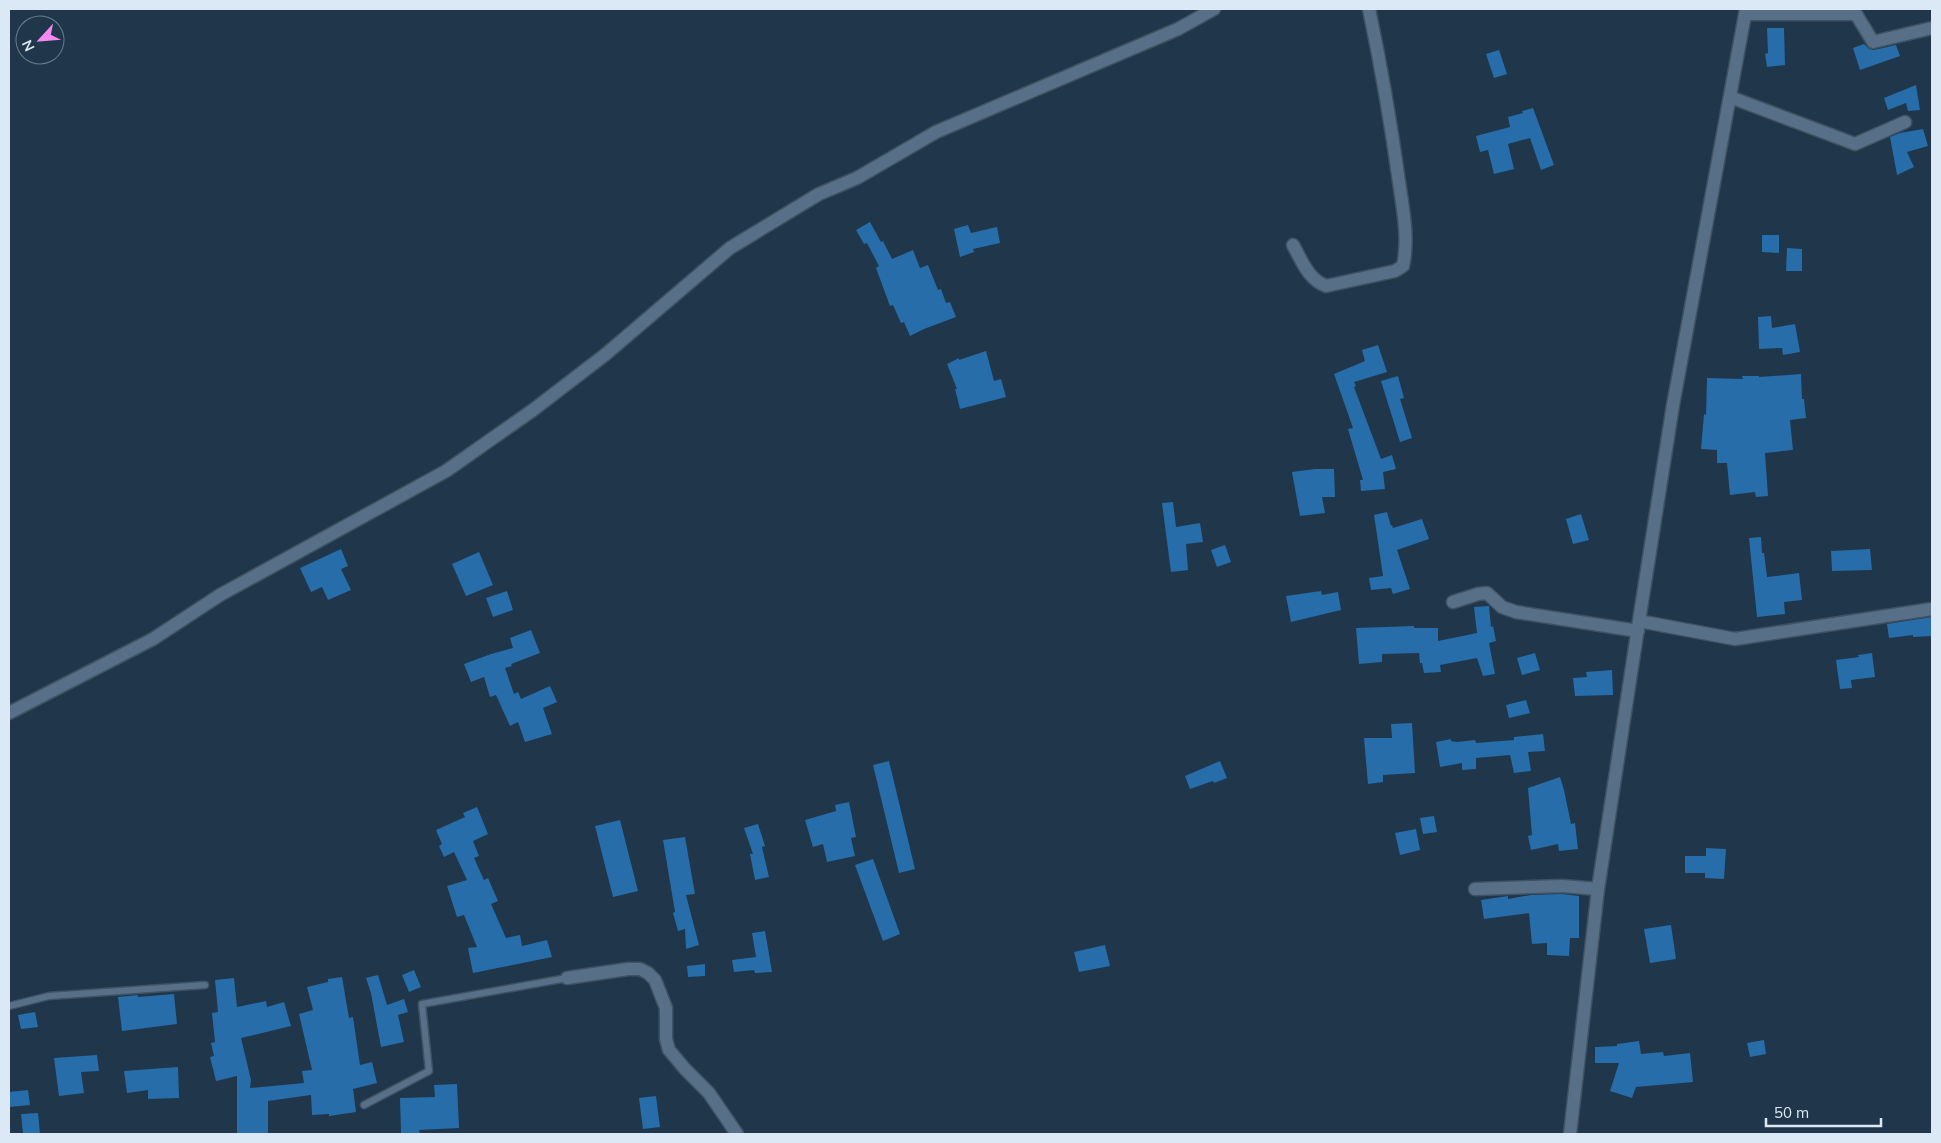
<svg xmlns="http://www.w3.org/2000/svg" width="1941" height="1143" viewBox="0 0 1941 1143" font-family="Mulish,sans-serif">
<style>
.building{fill:#266da9}
.lines{fill:none;stroke-linecap:round;stroke-linejoin:round}
.service-casing{stroke:#3e5263;stroke-width:9}
.minor-casing{stroke:#3e5263;stroke-width:15}
.service{stroke:#587087;stroke-width:6}
.minor{stroke:#587087;stroke-width:12}
</style>
<rect width="100%" height="100%" fill="#20364a"/>
<path class="building" d="M1767,28H1784L1785,65L1767,67L1765,54L1768,53Z
M1864,44L1869,49L1874,50L1896,45L1900,56L1860,70L1853,48Z
M1499,50L1507,74L1494,78L1486,54Z
M1916,85L1920,110L1908,111L1906,103L1888,110L1884,98Z
M1533,108L1554,165L1541,170L1530,138L1508,144L1514,169L1494,174L1488,150L1480,152L1476,136L1510,127L1508,117L1523,113L1522,111Z
M1923,129L1928,146L1907,152L1914,167L1897,175L1890,137L1900,133Z
M870,222L881,242L883,241L892,259L913,250L920,268L928,265L938,290L941,289L946,303L950,302L956,317L924,329L910,336L904,322L901,323L893,305L890,306L876,268L879,266L867,243L864,244L856,230Z
M968,225L971,233L997,227L1000,243L973,249L974,252L960,257L954,229Z
M1762,235H1779V253L1762,252Z
M1787,248L1802,249V271H1786Z
M1771,316L1772,328L1795,324L1800,352L1783,355L1782,348L1759,349L1758,317Z
M1378,345L1387,372L1354,382L1356,386L1354,387L1381,459L1392,455L1396,469L1383,472L1385,489L1361,491L1360,480H1363L1348,429L1353,428L1334,374L1365,361L1362,350Z
M986,351L994,381L1001,379L1006,397L960,409L955,389H957L947,364L959,358V360Z
M1801,374L1802,399H1804L1806,418L1790,420L1793,450L1765,453L1768,496L1756,497L1755,492L1730,495L1727,463H1717V450L1701,449L1704,414L1706,415L1707,378L1743,379L1742,376H1759V377Z
M1398,376L1404,398L1400,399L1412,438L1400,442L1381,381Z
M1315,469H1334L1335,497H1322L1325,513L1300,516L1292,472Z
M1173,502L1176,527L1200,523L1203,542L1186,544L1188,570L1171,572L1162,503Z
M1387,512L1391,526L1392,525L1393,528L1422,519L1429,539L1397,550L1410,589L1393,594L1391,588L1371,590L1369,578L1383,576L1374,515Z
M1581,514L1589,540L1573,544L1566,519Z
M1761,537L1762,553H1764L1767,577L1799,573L1802,600L1784,602L1785,614L1757,617L1749,538Z
M1225,545L1231,562L1217,567L1211,550Z
M341,549L348,566L341,569L351,590L328,600L322,587L311,592L300,568Z
M1870,549L1872,570L1832,571L1831,551Z
M479,552L493,585L466,596L452,564Z
M507,591L513,610L493,617L486,598Z
M1321,591L1322,595L1338,592L1341,610L1291,622L1286,596Z
M1489,606L1491,627L1493,626L1496,641L1489,643L1495,674L1483,676L1477,658L1440,665L1441,672L1424,673L1422,663H1420L1419,653L1382,654V662L1359,664L1356,628L1414,626V628H1438V641L1477,633L1474,607Z
M1932,617V636L1913,637V635L1889,638L1887,624Z
M531,630L540,653L511,664L512,666L505,668L514,694L518,692L521,699L550,686L557,702L543,708L552,734L525,742L518,722L510,726L496,695L490,697L484,677L471,682L464,664L491,654L513,648L510,638Z
M1535,653L1540,670L1522,675L1517,658Z
M1872,653L1875,677L1851,680L1852,688L1840,689L1836,660L1859,657L1858,655Z
M1612,670L1613,695L1575,696L1573,678L1587,677L1586,672Z
M1526,700L1530,713L1509,718L1506,705Z
M1412,723L1415,773L1383,775V782L1368,784L1364,738H1392L1391,724Z
M1543,734L1545,751L1528,752L1531,771L1514,773L1510,755L1476,758V769L1462,770V763L1440,767L1436,742L1451,739V741L1457,742L1475,740L1476,743L1514,740V737Z
M889,761L915,869L899,873L873,765Z
M1220,761L1227,778L1214,783L1213,781L1190,789L1185,776Z
M1560,777L1564,790L1571,824L1575,823L1578,849L1559,851L1558,844L1531,850L1528,836L1532,835L1528,788Z
M849,802L856,837L851,838L855,856L827,862L823,844L813,847L805,820L836,811L835,805Z
M477,807L488,834L473,841L479,856L474,858L484,880L488,878L498,901L491,904L506,938L520,935L522,946L547,940L552,957L473,973L468,948L477,947L464,915L457,917L447,886L467,880L454,852L444,857L439,846L442,844L436,830L465,817L463,813Z
M1434,816L1437,832L1423,834L1420,818Z
M620,820L638,891L613,897L595,826Z
M758,824L765,846L762,847L769,877L755,880L750,854H753L744,828Z
M1416,829L1420,850L1400,855L1395,833Z
M685,837L695,894L686,895L699,945L686,949L685,929L678,931L673,913L675,912L663,840Z
M1706,848L1726,849L1724,879L1705,878V873H1685V856H1706Z
M873,859L900,934L883,941L855,865Z
M1562,894L1579,896V938H1570L1569,956L1547,955V943L1532,944L1529,913L1484,919L1481,900L1508,896V899L1531,895Z
M1671,925L1676,959L1650,963L1644,929Z
M765,931L772,972L755,973L754,970L734,972L732,960L756,957L752,933Z
M1105,945L1110,966L1079,972L1074,952Z
M705,964V976L688,977L687,966Z
M414,970L421,987L409,992L402,975Z
M378,975L387,1005L404,999L408,1012L398,1015L404,1042L381,1047L371,993L366,978Z
M342,977L349,1018L353,1017L360,1065L372,1062L377,1083L353,1089L356,1112L329,1116V1114L312,1115L311,1095L268,1101V1134H237V1076L216,1081L210,1057L214,1056L211,1043L215,1042L212,1013L218,1012L215,980L234,978L237,1007L266,1001L267,1007L284,1002L291,1026L241,1038L251,1080L250,1088L304,1083L302,1071L312,1070L299,1014L313,1010L307,987L328,982V979Z
M174,994L177,1024L122,1031L118,997L138,995V997Z
M35,1012L38,1027L21,1029L18,1015Z
M1764,1040L1766,1054L1750,1057L1747,1043Z
M1639,1041L1641,1054L1663,1052L1664,1056L1690,1053L1693,1082L1636,1087L1632,1098L1610,1091L1619,1063H1595V1047L1617,1046V1044Z
M97,1055L99,1071L81,1072L84,1093L59,1096L54,1058Z
M178,1067L179,1098L148,1099V1090L127,1093L124,1071Z
M457,1084L459,1128L419,1130L420,1134H401L400,1098L435,1097L434,1085Z
M28,1090L30,1105L9,1107V1092Z
M656,1096L660,1127L643,1129L639,1098Z
M38,1113L40,1134H23L21,1114Z"/>
<g class="lines">
<defs>
<path id="service" d="M9,1006L49,996L205,985
M364,1105L429,1071L422,1004L567,978"/>
<path id="minor" d="M1745,14H1856L1873,42L1932,28
M1730,97L1855,144L1905,122
M1293,245C1302,261 1308,279 1326,286L1395,271L1403,266C1409,239 1403,209 1399,182C1391,124 1381,66 1369,9
M1453,602L1478,594L1487,593L1502,607L1516,612L1638,631
M1639,621L1735,639L1932,609
M9,713L153,639L220,595L446,471L533,410L606,354L730,248L819,194L857,178L936,132L1178,29L1214,9
M1475,889L1562,886L1598,889
M567,978L628,969H640L648,973L655,980L666,1008V1039L669,1050L685,1069L709,1093L737,1134
M1570,1134L1598,889L1639,621L1673,405L1746,9"/>
</defs>
<use href="#service" class="service-casing"/>
<use href="#minor" class="minor-casing"/>
<use href="#service" class="service"/>
<use href="#minor" class="minor"/>
</g>
<rect width="1941" height="1143" fill="none" stroke="#dbe9f6" stroke-width="20"/>
<g transform="translate(40 40) rotate(244)"><circle r="24" fill="#20364a" stroke="#6b7e8f"/>
<path d="M0-4L9 19L0 12L-9 19Z" fill="#f489f0"/>
<text y="-8" font-size="14" font-weight="bold" text-anchor="middle" fill="#dbe9f6">N</text>
</g>
<path d="M1766 1118v8h115v-8" fill="none" stroke="#dbe9f6" stroke-width="2.5"/>
<text x="1774" y="1118" font-size="15" fill="#dbe9f6" stroke="#20364a" stroke-width="4" paint-order="stroke">50 m</text>
</svg>
